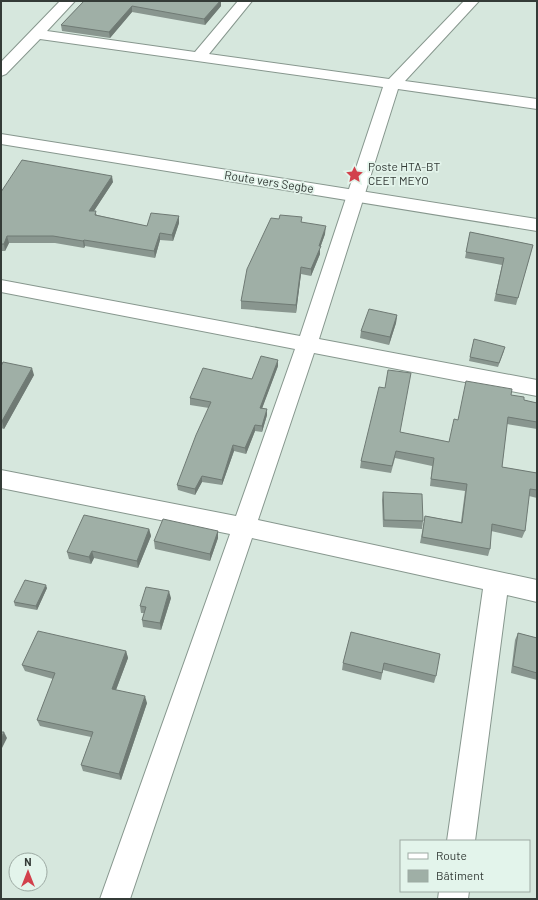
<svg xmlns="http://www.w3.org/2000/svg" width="538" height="900" viewBox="0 0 538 900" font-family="Barlow,sans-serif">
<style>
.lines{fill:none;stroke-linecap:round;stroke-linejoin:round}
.minor-casing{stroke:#87978e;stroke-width:2}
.major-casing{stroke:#87978e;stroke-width:2}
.minor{fill:#fff;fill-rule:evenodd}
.major{fill:#fff;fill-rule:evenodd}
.wall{fill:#89968f}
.shaded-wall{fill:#6f7a74}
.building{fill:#9fafa6;stroke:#6f7a74}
.labels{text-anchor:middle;stroke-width:3.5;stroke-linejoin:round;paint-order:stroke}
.far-poi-label{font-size:12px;fill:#343b37;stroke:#e3f4eb;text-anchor:start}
.far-street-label{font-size:12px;fill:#343b37;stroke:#e3f4eb}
</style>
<rect width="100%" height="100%" fill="#d6e7dd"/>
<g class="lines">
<defs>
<path id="minor" d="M60,1H75L47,31L195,52L238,1H252L209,54L389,79L464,1H479L405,81L537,99V109L398,89L319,339L537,380V396L314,353L258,520L537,580V602L507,595L475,841H447L483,589L252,538L130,899H100L230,534L1,488V470L236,516L295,349L1,292V280L300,336L383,87L40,39L6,74L1,76V62Z
M439,891H469L468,899H438Z"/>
<path id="major" d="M1,134L537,219V231L1,144Z"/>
</defs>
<use href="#minor" class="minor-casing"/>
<use href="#major" class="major-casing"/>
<use href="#minor" class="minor"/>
<use href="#major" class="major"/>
</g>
<path class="wall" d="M84,1L221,6L205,25L132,12L110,38L62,31L61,25Z
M113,182L94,211L97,215L147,226L179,216V223L173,241L160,240L155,258L85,246L84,248L55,243H9L5,251H1V192Z
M302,222L325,234L320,248V254L311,276L301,274L296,313L241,309V301Z
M470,232L533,245L516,305L494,301L502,265L465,258Z
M397,315L396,323L389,345L360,338L361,331Z
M474,339L504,351L498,367L469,361Z
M1,366L34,375L4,429L1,428Z
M278,366L262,408L267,415L262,432L255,431L246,454L234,451L222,485L202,482L195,495L178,490L177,485L209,408L190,405V398L252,379Z
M385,388L400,432L449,442L458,420L511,395L524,400L537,403V429L507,424L502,467L536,473L537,467V498L529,496L525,531L522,538L491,531L490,549L488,556L420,543L425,516L461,522L465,491L430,486L432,466L395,458L391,473L360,468L361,461Z
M383,492L423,521L422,529L383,527L382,500Z
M149,529L151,536L138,568L94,558L91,564L69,559L67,552Z
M218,531V538L210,561L155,549L154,541Z
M47,588L37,610L15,606L14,602Z
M171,598L161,630L143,627L142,620L144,613H141L140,606Z
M351,632L436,676L434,683L383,670L381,680L342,670L343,663Z
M518,633L537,638V680L511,673L515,640Z
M126,651L128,658L116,690L147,703L121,780L83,771L81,765L91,737L40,726L37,720L53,679L25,671L22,665Z"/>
<path class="shaded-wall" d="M220,1H221V6L205,25L204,19Z
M132,6V12L110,38L109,32Z
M112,176L113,182L90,217L89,211Z
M179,216V223L173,241L172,235Z
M326,226L325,234L320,248V254L311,276V269Z
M160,233V240L155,258L154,251Z
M7,236L9,243L5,251L4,244Z
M84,240L85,246L84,248L83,241Z
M301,267V274L296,313V305Z
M397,315L396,323L389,345L390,337Z
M278,360V366L260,414V408Z
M32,368L34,375L4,429L2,421Z
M267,409V415L262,432V426Z
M255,425V431L246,454L245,448Z
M233,445L234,451L222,485V480Z
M202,476V482L195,495V489Z
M149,529L151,536L138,568L137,561Z
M218,531V538L210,561V554Z
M92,551L94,558L91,564L89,557Z
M46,585L47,588L37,610L36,606Z
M169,591L171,598L161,630L160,623Z
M126,651L128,658L114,695L112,689Z
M145,696L147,703L121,780L119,774Z
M4,732L7,738L1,750V738Z"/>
<path class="building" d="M84,1H220L204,19L132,6L109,32L61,25Z
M22,160L112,176L89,211H96L95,215L147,226L151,213L179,216L172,235L160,233L154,251L84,240L83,241L53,236H7L4,244H1V192Z
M280,215L302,217L301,222L326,226L319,246H321L311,269L301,267L296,305L241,301L247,269L271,218L279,219Z
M470,232L533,245L518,298L496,294L504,258L466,252Z
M369,309L397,315L390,337L361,331Z
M474,339L505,347L499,363L470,357Z
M261,356L278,360L260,408L267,409L262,426L255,425L245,448L233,445L222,480L202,476L195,489L177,485L196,435L211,402L190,398L203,368L252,379Z
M3,362L32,368L2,421H1V366Z
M388,370L411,373L400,432L449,442L454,419L458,420L466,381L512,389L511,395L524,397V400L537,403V422L508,417L502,467L537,473V490L530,489L525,531L492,524L490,549L422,537L425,516L462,523L467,484L431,479L434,458L396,451L392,466L361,461L379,387L385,388Z
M383,492L422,494L423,521L384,520Z
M84,515L149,529L137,561L92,551L89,557L67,552Z
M163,519L218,531L210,554L154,541Z
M25,580L46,585L36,606L14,602Z
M146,587L169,591L160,623L142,620L146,607L140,606Z
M38,631L126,651L112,689L145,696L119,774L81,765L93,732L37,720L55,673L22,665Z
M351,632L440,654L436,676L384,663L382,673L343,663Z
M518,633L537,638V673L513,666Z
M1,732H4L1,738Z"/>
<defs>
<symbol id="sight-bare" viewBox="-9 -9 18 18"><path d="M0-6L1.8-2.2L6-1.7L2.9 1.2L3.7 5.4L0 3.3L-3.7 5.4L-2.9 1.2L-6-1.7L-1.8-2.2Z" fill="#d2414c" stroke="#e3f4eb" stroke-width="2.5" paint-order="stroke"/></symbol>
</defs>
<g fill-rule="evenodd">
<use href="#sight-bare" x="342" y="162" width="25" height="25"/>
</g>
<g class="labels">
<g class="far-poi-label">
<text x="368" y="171">Poste HTA-BT<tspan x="368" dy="14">CEET MEYO</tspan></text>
</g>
<g class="far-street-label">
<text transform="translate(269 182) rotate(9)" y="4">Route vers Segbe</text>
</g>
</g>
<rect width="538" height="900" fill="none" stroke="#343b37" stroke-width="4"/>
<rect x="400" y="840" width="130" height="52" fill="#e3f4eb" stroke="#9daaa3"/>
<rect x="408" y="853" width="20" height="6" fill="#ffffff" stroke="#9daaa3"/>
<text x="436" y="860" font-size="12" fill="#343b37">Route</text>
<rect x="408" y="870" width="20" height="12" fill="#9fafa6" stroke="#9daaa3"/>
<text x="436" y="880" font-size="12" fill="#343b37">Bâtiment</text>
<g transform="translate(28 872)"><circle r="19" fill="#e3f4eb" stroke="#9daaa3"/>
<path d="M0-3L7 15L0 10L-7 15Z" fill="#d2414c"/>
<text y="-6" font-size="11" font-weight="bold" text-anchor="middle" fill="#343b37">N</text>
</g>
</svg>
